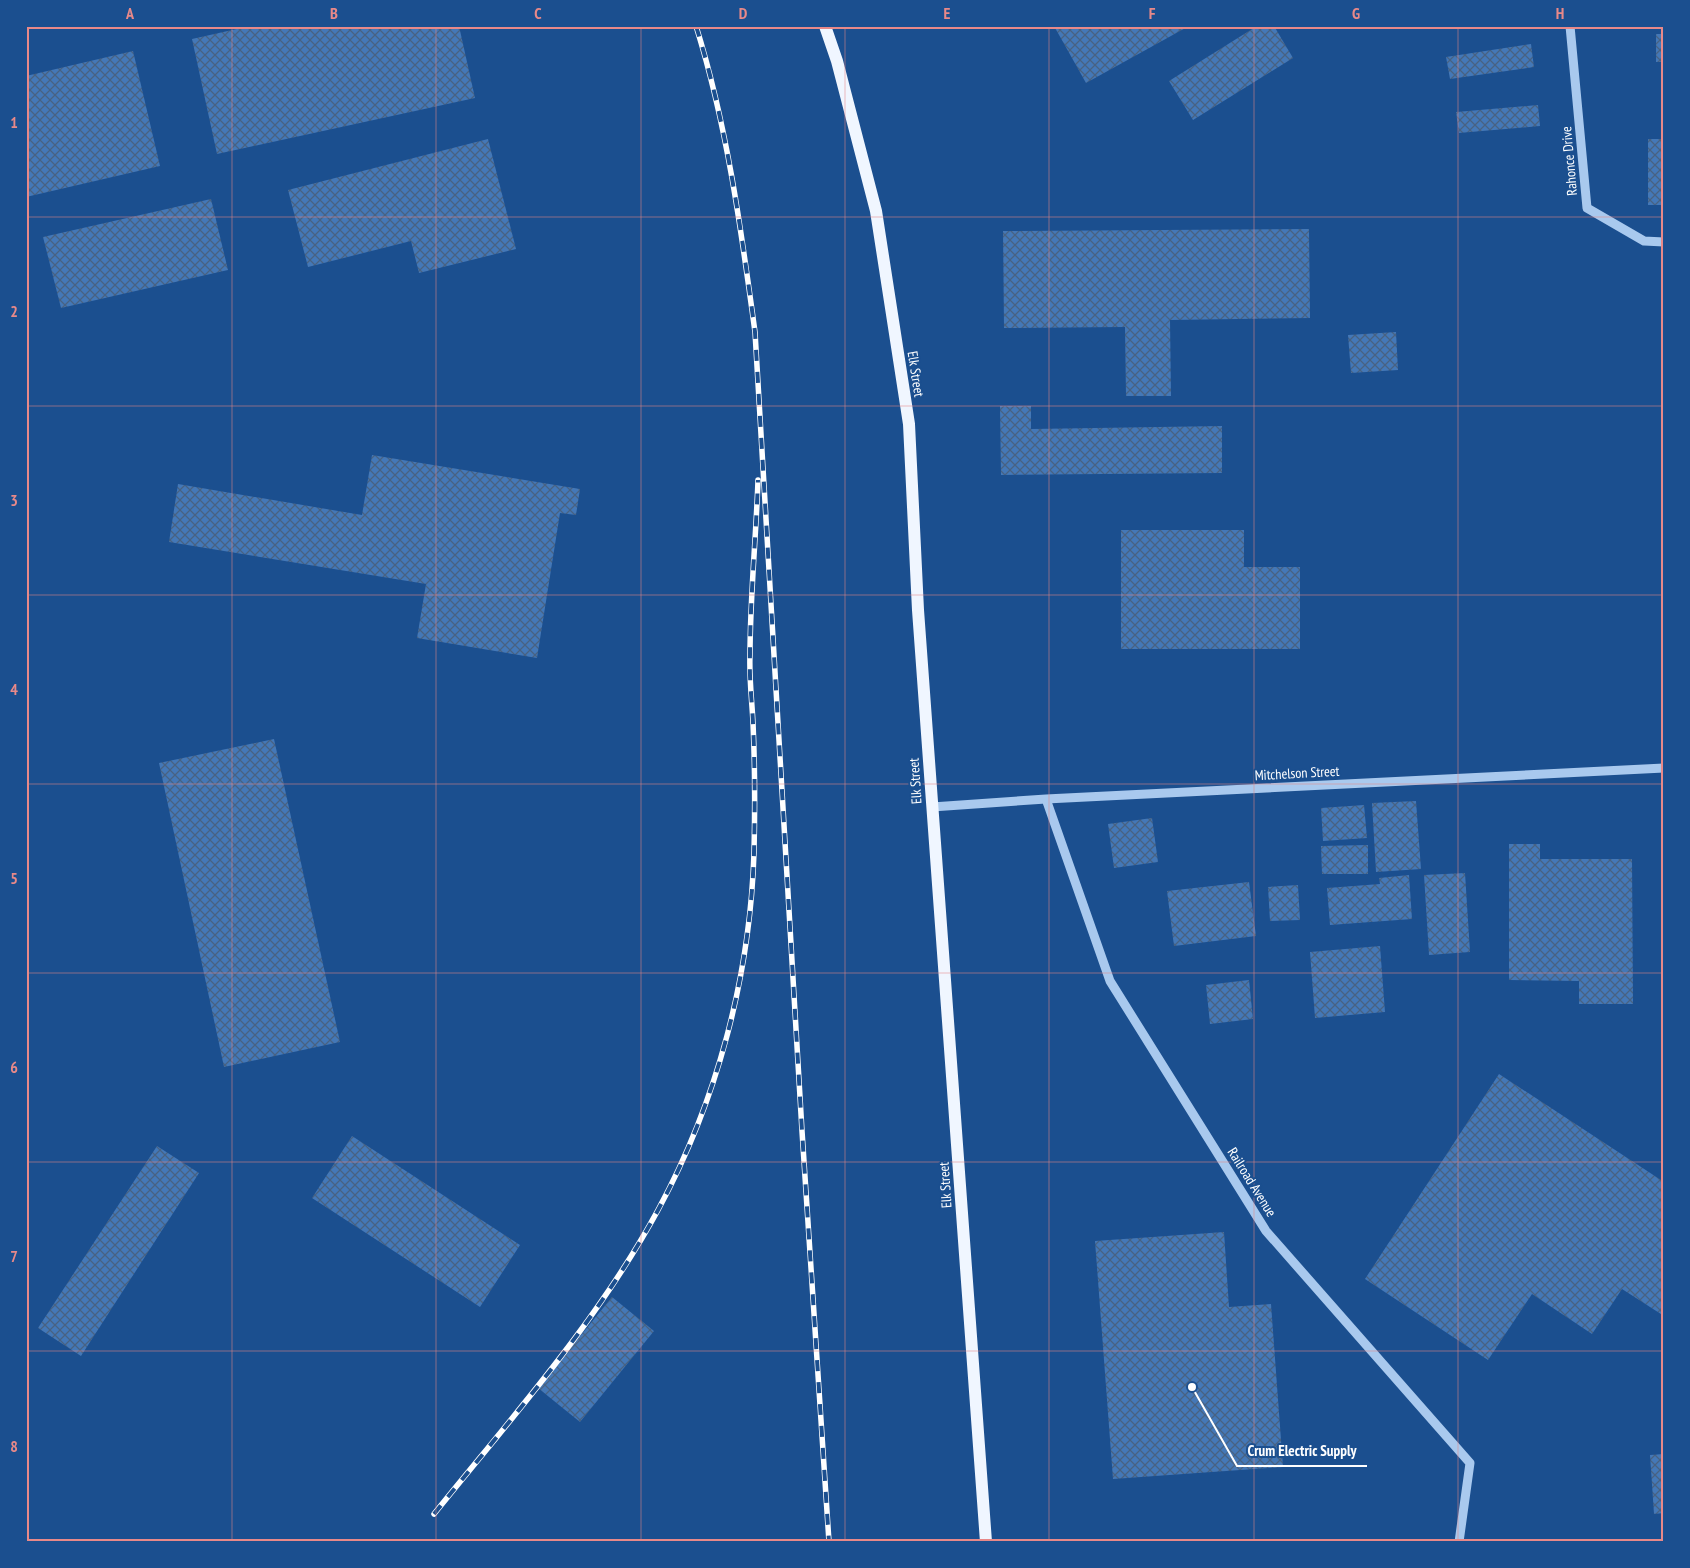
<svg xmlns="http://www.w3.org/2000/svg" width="1690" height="1568" viewBox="0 0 1690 1568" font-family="'PT Sans Narrow',sans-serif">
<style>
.building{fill:url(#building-cross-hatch)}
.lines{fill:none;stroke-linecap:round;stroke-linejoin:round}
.minor{stroke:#a9c9ee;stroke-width:9}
.major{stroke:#f0f6ff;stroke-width:12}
.rail-casing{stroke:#fff;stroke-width:5.5}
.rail{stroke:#1b4f8f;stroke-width:4;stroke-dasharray:11;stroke-linecap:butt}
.grid{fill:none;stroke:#e88989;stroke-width:1;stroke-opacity:0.55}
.labels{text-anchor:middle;stroke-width:4;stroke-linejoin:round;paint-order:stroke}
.street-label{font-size:14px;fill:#fff;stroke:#1b4f8f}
.leader{fill:none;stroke:#fff;stroke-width:2}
.callout-dot{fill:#fff;stroke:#1b4f8f;stroke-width:2}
.callout-label{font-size:15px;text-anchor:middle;font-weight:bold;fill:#fff;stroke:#1b4f8f;stroke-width:4;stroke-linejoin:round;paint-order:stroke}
.neatline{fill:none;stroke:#e88989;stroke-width:2}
.grid-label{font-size:16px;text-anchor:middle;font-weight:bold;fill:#e88989}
</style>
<defs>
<pattern id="building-cross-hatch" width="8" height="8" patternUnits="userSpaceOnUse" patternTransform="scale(1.25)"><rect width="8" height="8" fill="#4478b7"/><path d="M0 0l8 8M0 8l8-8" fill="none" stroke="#486282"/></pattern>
</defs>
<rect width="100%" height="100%" fill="#1b4f8f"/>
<path class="building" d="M250,26H459L475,98L217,154L192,39Z
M1054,26H1189L1086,83Z
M1257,26H1274L1293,58L1193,120L1169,81Z
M1656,34H1664V62H1656Z
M1531,44L1534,67L1450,79L1446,57Z
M133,51L160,166L26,197V76Z
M1538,105L1540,126L1459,133L1456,112Z
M488,139L516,249L419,273L411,241L308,267L288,190Z
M1648,139H1664V205H1648Z
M211,199L228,270L61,308L43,237Z
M1309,229L1310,318L1170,320L1171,396H1126L1125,327L1004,328L1003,231Z
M1396,332L1398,370L1351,373L1348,335Z
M1000,406H1031V429L1222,426V473L1001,475Z
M372,455L580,489L576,515L560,513L537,658L417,638L426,584L169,542L178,484L362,515Z
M1121,530H1244V567H1300V649H1121Z
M274,739L340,1042L224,1067L159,763Z
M1416,801L1421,869L1376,872L1372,803Z
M1364,805L1367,838L1323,841L1321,808Z
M1152,818L1158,862L1114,868L1108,824Z
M1509,844H1540V859H1632L1633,1004H1579V981L1509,980Z
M1368,845V874H1322L1321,846Z
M1465,873L1470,952L1429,955L1424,875Z
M1409,875L1412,919L1330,925L1327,888L1380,884L1379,878Z
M1249,882L1256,936L1174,946L1167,891Z
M1298,885L1300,920L1270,921L1268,887Z
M1380,946L1385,1012L1315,1018L1310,952Z
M1249,980L1253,1019L1210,1024L1206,985Z
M1499,1074L1664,1182V1316L1622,1289L1592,1334L1532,1294L1488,1360L1365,1279Z
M352,1136L520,1245L480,1307L312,1198Z
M157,1146L199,1173L81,1356L38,1328Z
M1224,1232L1229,1307L1271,1304L1283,1467L1113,1479L1095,1241Z
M612,1297L654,1331L580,1422L538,1388Z
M1664,1454V1513L1654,1514L1650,1455Z"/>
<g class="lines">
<path class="minor" d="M1570,26L1587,208L1644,241L1664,242
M1046,799L1110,981L1266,1231L1470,1463L1459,1542
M932,807L1046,799L1664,768"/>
<path class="major" d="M825,26L837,61L876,211L909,424L918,610L986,1542"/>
<defs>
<path id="rail" d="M696,26C727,125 741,229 755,332L802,1131L829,1542
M434,1514C512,1417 598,1321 658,1210C717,1101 750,977 754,853C755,810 755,766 753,723C752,701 749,678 750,655C750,597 756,539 758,480"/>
</defs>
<use href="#rail" class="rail-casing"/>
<use href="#rail" class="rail"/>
</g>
<path class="grid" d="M232,26V1542M436,26V1542M641,26V1542M845,26V1542M1049,26V1542M1254,26V1542M1458,26V1542M26,217H1664M26,406H1664M26,595H1664M26,784H1664M26,973H1664M26,1162H1664M26,1351H1664"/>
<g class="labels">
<g class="street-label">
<text transform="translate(1569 161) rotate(-95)" y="5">Rahonce Drive</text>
<text transform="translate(916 374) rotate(81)" y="5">Elk Street</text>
<text transform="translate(1297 773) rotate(-3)" y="5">Mitchelson Street</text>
<text transform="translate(915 781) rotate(-94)" y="5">Elk Street</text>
<text transform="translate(1252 1182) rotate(58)" y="5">Railroad Avenue</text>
<text transform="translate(945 1185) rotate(-94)" y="5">Elk Street</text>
</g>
</g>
<path class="leader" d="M1192 1387L1237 1466H1367"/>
<circle class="callout-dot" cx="1192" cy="1387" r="5"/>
<g class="callout-label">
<text x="1302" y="1456">Crum Electric Supply</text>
</g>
<rect width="1690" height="1568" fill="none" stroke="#1b4f8f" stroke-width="55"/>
<rect x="28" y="28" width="1634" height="1512" class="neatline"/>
<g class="grid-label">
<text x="130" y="19">A</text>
<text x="334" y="19">B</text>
<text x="538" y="19">C</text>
<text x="743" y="19">D</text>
<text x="947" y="19">E</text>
<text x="1152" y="19">F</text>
<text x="1356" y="19">G</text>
<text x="1560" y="19">H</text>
<text x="14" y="128">1</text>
<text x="14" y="317">2</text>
<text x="14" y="506">3</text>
<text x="14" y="695">4</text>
<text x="14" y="884">5</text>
<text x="14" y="1073">6</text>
<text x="14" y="1262">7</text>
<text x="14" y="1452">8</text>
</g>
</svg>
